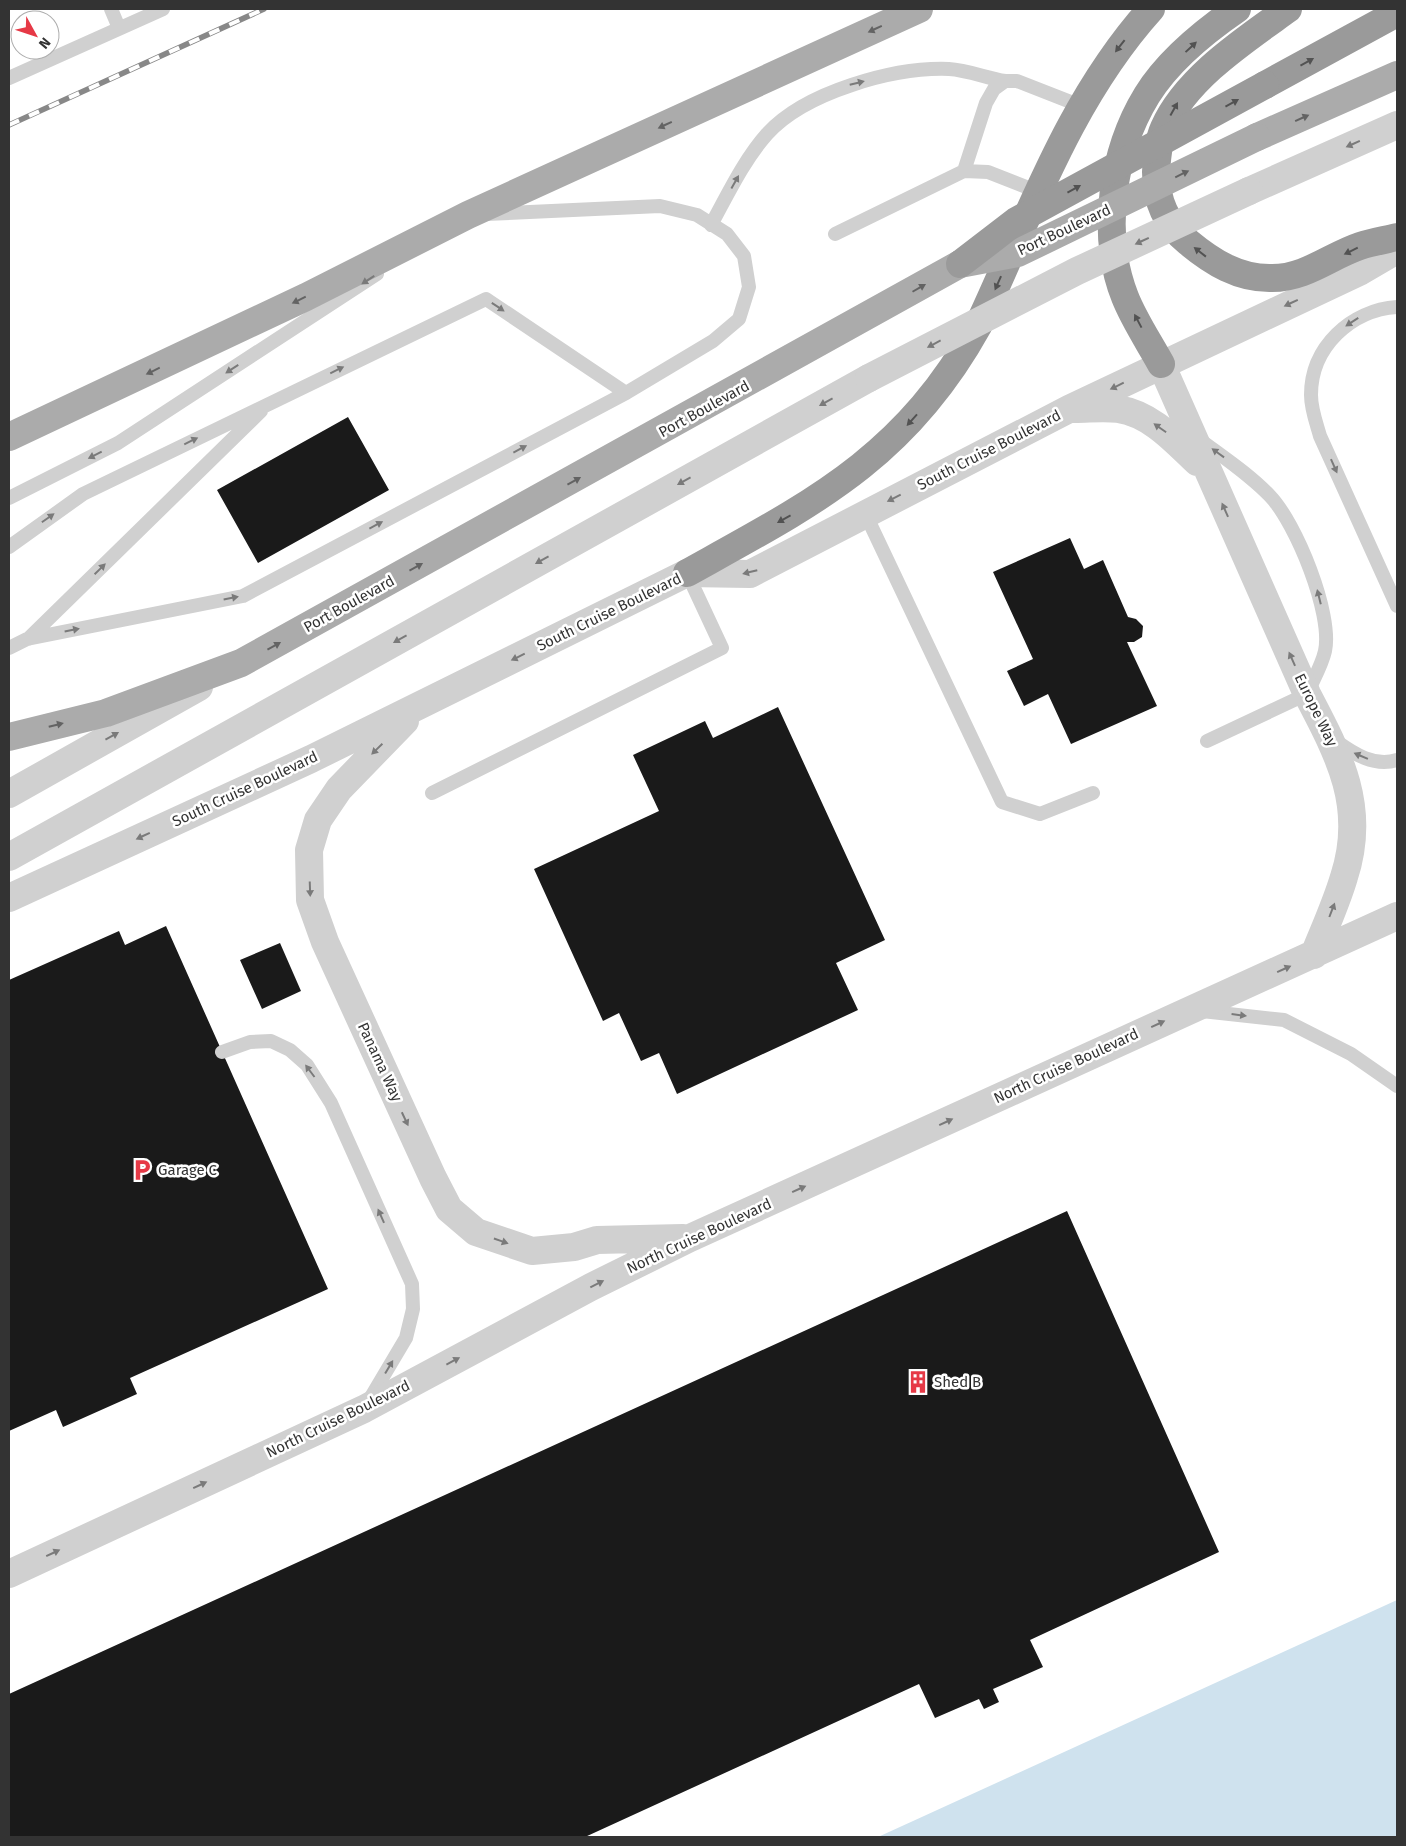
<svg xmlns="http://www.w3.org/2000/svg" width="1406" height="1846" viewBox="0 0 1406 1846" font-family="'Fira Sans',sans-serif">
<style>
.water{fill:#cfe2ee}
.building{fill:#1a1a1a}
.lines{fill:none;stroke-linecap:round;stroke-linejoin:round}
.service{stroke:#d0d0d0;stroke-width:14}
.tertiary{stroke:#d0d0d0;stroke-width:28}
.primary{stroke:#ababab;stroke-width:28}
.motorway{stroke:#9a9a9a;stroke-width:28}
.rail-casing{stroke:#888;stroke-width:5.5}
.rail{stroke:#fff;stroke-width:4;stroke-dasharray:11;stroke-linecap:butt}
.tertiary-bridge{stroke:#d0d0d0;stroke-width:28}
.primary-bridge{stroke:#ababab;stroke-width:28}
.motorway-bridge{stroke:#9a9a9a;stroke-width:28}
.oneway{fill:#636363}
.oneway2{fill:#525252}
.oneway3{fill:#7a7a7a}
.labels{text-anchor:middle;stroke-width:5;stroke-linejoin:round;paint-order:stroke}
.street-label{font-size:15px;fill:#333;stroke:#fff}
.poi-label{font-size:15px;fill:#333;stroke:#fff;text-anchor:start}
</style>
<rect width="100%" height="100%" fill="#fff"/>
<path class="water" d="M1397,1600V1837H878Z"/>
<path class="building" d="M348,417L389,490L258,563L217,490Z
M1070,538L1084,569L1103,560L1128,617L1136,619L1143,626L1142,637L1134,642H1127L1157,706L1071,744L1048,694L1024,706L1007,671L1033,659L993,572Z
M778,707L885,940L836,963L858,1010L677,1094L659,1053L641,1061L619,1013L603,1021L534,869L659,811L633,755L705,721L713,738Z
M166,926L328,1289L130,1378L137,1394L63,1427L56,1410L9,1431V980L119,931L125,945Z
M280,943L301,991L262,1009L240,960Z
M1067,1211L1219,1552L1030,1640L1043,1667L993,1689L999,1702L984,1709L979,1699L935,1718L919,1684L585,1837H9V1694Z"/>
<g class="lines">
<path class="service" d="M111,9L119,28
M9,78L163,9
M964,171L986,103L994,89L1005,81H1017L1081,106
M711,225C728,194 744,160 767,134C805,92 894,67 949,69C967,70 987,78 1005,81
M835,234L964,171L988,172L1039,192
M1397,307C1351,310 1311,347 1311,395C1311,409 1316,422 1320,436L1397,606
M1199,439C1223,457 1249,474 1270,496C1296,523 1333,614 1325,651C1322,665 1313,680 1307,694L1207,741
M9,498L118,443L377,274
M865,513L1002,802L1040,814L1093,793
M9,547L83,494L486,299L626,393
M28,639L261,411
M9,648L27,639L243,596L626,393L713,341L739,319L749,287L744,256L727,234L697,215L660,206L486,214
M1336,741C1354,754 1374,767 1397,760
M432,793L722,648L687,573
M1202,1011L1284,1020L1351,1054L1397,1086
M222,1052L250,1042L271,1041L290,1050L307,1065L331,1103L412,1284L413,1309L406,1338L368,1402"/>
<path class="tertiary" d="M1249,191L1397,125
M1161,364L1307,694C1339,755 1367,807 1344,877C1336,904 1324,930 1314,955
M1075,409C1089,409 1104,407 1118,409C1151,414 1174,440 1197,462
M405,721L339,789L318,820L309,850L310,900L325,942L433,1178L449,1209L476,1232L532,1251L574,1247L597,1240L683,1238
M9,794L199,687
M9,857L869,378
M9,898L311,759L687,573L750,574L1069,409L1361,271L1397,250
M9,1574L364,1409L591,1287L690,1238L1397,916"/>
<path class="primary" d="M1257,137L1397,75
M9,437L306,297L468,215L919,9
M9,737L106,713L241,663L960,264"/>
<path class="motorway" d="M1288,9C1245,40 1186,78 1164,128C1158,141 1157,158 1156,172C1156,200 1166,224 1188,242C1212,262 1239,279 1272,278C1306,278 1330,256 1360,246C1372,242 1385,240 1397,237
M1265,85L1397,13
M1161,364C1149,342 1134,320 1125,297C1100,234 1112,152 1147,95C1168,61 1205,31 1237,9
M687,573C813,503 905,458 978,326C1029,217 1069,100 1151,9"/>
<defs>
<path id="rail" d="M9,125L264,9"/>
</defs>
<use href="#rail" class="rail-casing"/>
<use href="#rail" class="rail"/>
<path class="tertiary-bridge" d="M869,378L1077,271L1249,191"/>
<path class="primary-bridge" d="M960,264L1018,253L1257,137"/>
<path class="motorway-bridge" d="M960,264L1016,221L1265,85"/>
</g>
<defs><path id="oneway-solid" d="M-6-.8H1V-3.2L6.5 0L1 3.2V.8H-6Z" transform="scale(1.25)"/></defs>
<g class="oneway">
<use href="#oneway-solid" transform="translate(875 29) rotate(155)"/>
<use href="#oneway-solid" transform="translate(1302 118) rotate(-24)"/>
<use href="#oneway-solid" transform="translate(665 125) rotate(155)"/>
<use href="#oneway-solid" transform="translate(1182 174) rotate(-26)"/>
<use href="#oneway-solid" transform="translate(919 288) rotate(-30)"/>
<use href="#oneway-solid" transform="translate(299 300) rotate(154)"/>
<use href="#oneway-solid" transform="translate(153 371) rotate(154)"/>
<use href="#oneway-solid" transform="translate(574 481) rotate(-29)"/>
<use href="#oneway-solid" transform="translate(416 567) rotate(-29)"/>
<use href="#oneway-solid" transform="translate(274 646) rotate(-29)"/>
<use href="#oneway-solid" transform="translate(56 725) rotate(-14)"/>
</g>
<g class="oneway2">
<use href="#oneway-solid" transform="translate(1120 46) rotate(128)"/>
<use href="#oneway-solid" transform="translate(1191 47) rotate(-43)"/>
<use href="#oneway-solid" transform="translate(1307 62) rotate(-29)"/>
<use href="#oneway-solid" transform="translate(1232 103) rotate(-29)"/>
<use href="#oneway-solid" transform="translate(1174 109) rotate(-61)"/>
<use href="#oneway-solid" transform="translate(1074 189) rotate(-29)"/>
<use href="#oneway-solid" transform="translate(1351 251) rotate(154)"/>
<use href="#oneway-solid" transform="translate(1200 252) rotate(-142)"/>
<use href="#oneway-solid" transform="translate(998 283) rotate(114)"/>
<use href="#oneway-solid" transform="translate(1138 321) rotate(-118)"/>
<use href="#oneway-solid" transform="translate(912 420) rotate(132)"/>
<use href="#oneway-solid" transform="translate(784 519) rotate(151)"/>
</g>
<g class="oneway3">
<use href="#oneway-solid" transform="translate(857 83) rotate(-14)"/>
<use href="#oneway-solid" transform="translate(1353 144) rotate(156)"/>
<use href="#oneway-solid" transform="translate(735 182) rotate(-61)"/>
<use href="#oneway-solid" transform="translate(1142 241) rotate(155)"/>
<use href="#oneway-solid" transform="translate(368 280) rotate(147)"/>
<use href="#oneway-solid" transform="translate(1291 303) rotate(155)"/>
<use href="#oneway-solid" transform="translate(498 307) rotate(34)"/>
<use href="#oneway-solid" transform="translate(1352 322) rotate(147)"/>
<use href="#oneway-solid" transform="translate(934 344) rotate(152)"/>
<use href="#oneway-solid" transform="translate(232 369) rotate(147)"/>
<use href="#oneway-solid" transform="translate(337 370) rotate(-26)"/>
<use href="#oneway-solid" transform="translate(1117 386) rotate(154)"/>
<use href="#oneway-solid" transform="translate(826 402) rotate(151)"/>
<use href="#oneway-solid" transform="translate(1160 428) rotate(-145)"/>
<use href="#oneway-solid" transform="translate(191 441) rotate(-26)"/>
<use href="#oneway-solid" transform="translate(520 449) rotate(-28)"/>
<use href="#oneway-solid" transform="translate(1218 453) rotate(-144)"/>
<use href="#oneway-solid" transform="translate(95 455) rotate(153)"/>
<use href="#oneway-solid" transform="translate(1334 466) rotate(66)"/>
<use href="#oneway-solid" transform="translate(684 481) rotate(151)"/>
<use href="#oneway-solid" transform="translate(894 498) rotate(153)"/>
<use href="#oneway-solid" transform="translate(1225 510) rotate(-114)"/>
<use href="#oneway-solid" transform="translate(48 518) rotate(-35)"/>
<use href="#oneway-solid" transform="translate(376 525) rotate(-28)"/>
<use href="#oneway-solid" transform="translate(542 560) rotate(151)"/>
<use href="#oneway-solid" transform="translate(100 569) rotate(-44)"/>
<use href="#oneway-solid" transform="translate(750 572) rotate(166)"/>
<use href="#oneway-solid" transform="translate(1319 597) rotate(-104)"/>
<use href="#oneway-solid" transform="translate(231 598) rotate(-11)"/>
<use href="#oneway-solid" transform="translate(72 630) rotate(-11)"/>
<use href="#oneway-solid" transform="translate(400 639) rotate(151)"/>
<use href="#oneway-solid" transform="translate(518 657) rotate(154)"/>
<use href="#oneway-solid" transform="translate(1292 659) rotate(-114)"/>
<use href="#oneway-solid" transform="translate(112 736) rotate(-29)"/>
<use href="#oneway-solid" transform="translate(377 749) rotate(136)"/>
<use href="#oneway-solid" transform="translate(1361 756) rotate(-157)"/>
<use href="#oneway-solid" transform="translate(143 836) rotate(155)"/>
<use href="#oneway-solid" transform="translate(310 889) rotate(88)"/>
<use href="#oneway-solid" transform="translate(1332 910) rotate(-69)"/>
<use href="#oneway-solid" transform="translate(1284 969) rotate(-24)"/>
<use href="#oneway-solid" transform="translate(1239 1015) rotate(7)"/>
<use href="#oneway-solid" transform="translate(1158 1024) rotate(-25)"/>
<use href="#oneway-solid" transform="translate(310 1071) rotate(-127)"/>
<use href="#oneway-solid" transform="translate(405 1119) rotate(65)"/>
<use href="#oneway-solid" transform="translate(946 1122) rotate(-25)"/>
<use href="#oneway-solid" transform="translate(799 1189) rotate(-24)"/>
<use href="#oneway-solid" transform="translate(381 1216) rotate(-114)"/>
<use href="#oneway-solid" transform="translate(501 1241) rotate(19)"/>
<use href="#oneway-solid" transform="translate(597 1284) rotate(-27)"/>
<use href="#oneway-solid" transform="translate(453 1361) rotate(-28)"/>
<use href="#oneway-solid" transform="translate(389 1367) rotate(-59)"/>
<use href="#oneway-solid" transform="translate(200 1485) rotate(-25)"/>
<use href="#oneway-solid" transform="translate(53 1553) rotate(-25)"/>
</g>
<defs>
<symbol id="parking-bare" viewBox="-9 -9 18 18"><path d="M-3.5-5.5H1a3.5 3.5 0 0 1 0 7H-1V5.5H-3.5ZM-1-3.4V-.6H.8a1.4 1.4 0 0 0 0-2.8Z" fill="#e63946" stroke="#fff" stroke-width="2.5" paint-order="stroke"/></symbol>
<symbol id="building-bare" viewBox="-9 -9 18 18"><path d="M-4-6H4V6H1V3H-1V6H-4ZM-2.5-4.3h1.7v1.8h-1.7ZM.8-4.3h1.7v1.8H.8ZM-2.5-1h1.7V.8h-1.7ZM.8-1h1.7V.8H.8Z" fill="#e63946" stroke="#fff" stroke-width="2.5" paint-order="stroke"/></symbol>
</defs>
<g fill-rule="evenodd">
<use href="#parking-bare" x="126" y="1154" width="32" height="32"/>
<use href="#building-bare" x="902" y="1366" width="32" height="32"/>
</g>
<g class="labels">
<g class="street-label">
<text transform="translate(1064 230) rotate(-25)" y="5">Port Boulevard</text>
<text transform="translate(704 409) rotate(-29)" y="5">Port Boulevard</text>
<text transform="translate(989 450) rotate(-27)" y="5">South Cruise Boulevard</text>
<text transform="translate(349 604) rotate(-29)" y="5">Port Boulevard</text>
<text transform="translate(609 612) rotate(-26)" y="5">South Cruise Boulevard</text>
<text transform="translate(1316 710) rotate(64)" y="5">Europe Way</text>
<text transform="translate(245 789) rotate(-25)" y="5">South Cruise Boulevard</text>
<text transform="translate(380 1062) rotate(65)" y="5">Panama Way</text>
<text transform="translate(1066 1066) rotate(-25)" y="5">North Cruise Boulevard</text>
<text transform="translate(699 1236) rotate(-25)" y="5">North Cruise Boulevard</text>
<text transform="translate(338 1419) rotate(-26)" y="5">North Cruise Boulevard</text>
</g>
<g class="poi-label">
<text x="158" y="1175">Garage C</text>
<text x="934" y="1387">Shed B</text>
</g>
</g>
<rect width="1406" height="1846" fill="none" stroke="#333333" stroke-width="20"/>
<g transform="translate(35 35) rotate(130)"><circle r="24" fill="#ffffff" stroke="#adadad"/>
<path d="M0-4L9 19L0 12L-9 19Z" fill="#e63946"/>
<text y="-8" font-size="14" font-weight="bold" text-anchor="middle" fill="#333333">N</text>
</g>
</svg>
